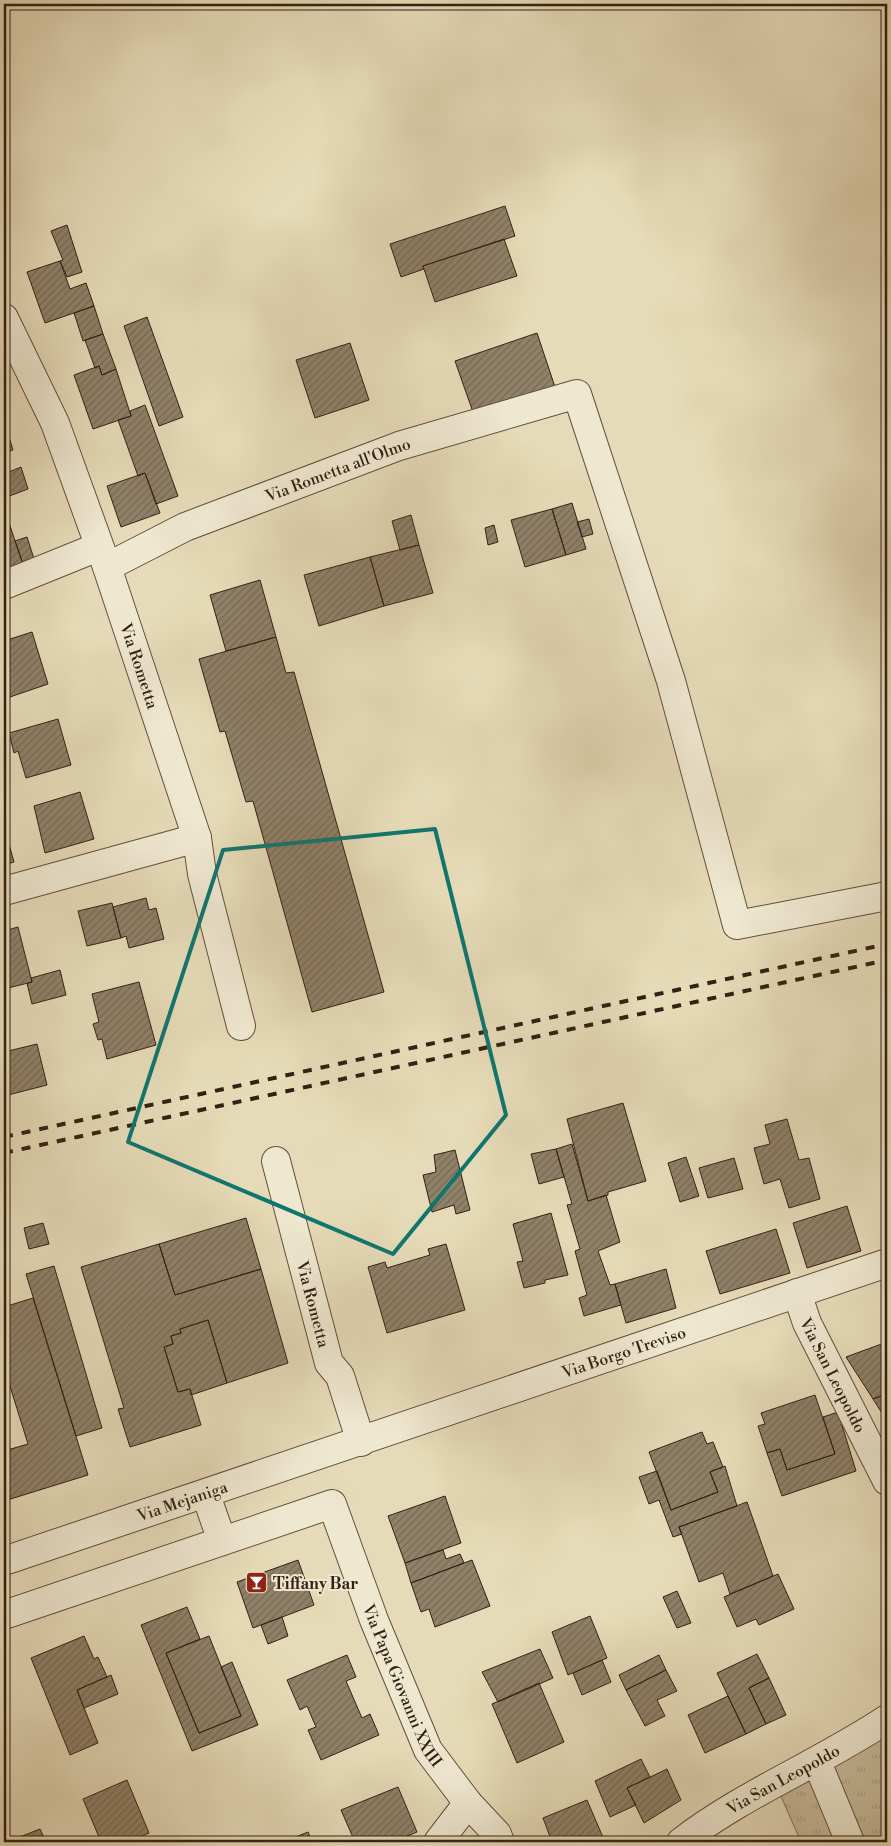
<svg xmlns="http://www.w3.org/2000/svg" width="891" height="1846" viewBox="0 0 891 1846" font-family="'Libre Bodoni',serif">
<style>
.park{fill:url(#park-tufts);stroke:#7e6e58}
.building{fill:url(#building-hatch);stroke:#332014}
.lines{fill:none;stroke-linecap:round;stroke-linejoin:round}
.minor-casing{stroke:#604f3d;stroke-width:30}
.minor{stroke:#efe8d1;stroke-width:28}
.rail{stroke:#332014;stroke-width:4;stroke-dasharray:9 9;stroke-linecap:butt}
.marked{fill:none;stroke:#0f766e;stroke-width:4;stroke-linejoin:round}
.labels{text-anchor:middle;stroke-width:4;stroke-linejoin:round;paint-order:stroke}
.street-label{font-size:16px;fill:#332014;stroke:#efe8d1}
.poi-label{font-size:16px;font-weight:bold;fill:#332014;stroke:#efe8d1;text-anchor:start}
</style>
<defs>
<pattern id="park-tufts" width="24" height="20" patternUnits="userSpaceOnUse" patternTransform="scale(1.25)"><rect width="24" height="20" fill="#c8bb9c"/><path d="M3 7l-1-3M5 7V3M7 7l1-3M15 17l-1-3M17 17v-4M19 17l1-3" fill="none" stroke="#aca086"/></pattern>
<pattern id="building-hatch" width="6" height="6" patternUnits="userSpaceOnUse" patternTransform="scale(1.25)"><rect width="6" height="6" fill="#908169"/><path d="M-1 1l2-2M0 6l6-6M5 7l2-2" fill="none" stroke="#766955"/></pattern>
</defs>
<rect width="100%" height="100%" fill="#e6dbb8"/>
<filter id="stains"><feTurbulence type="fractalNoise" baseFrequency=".004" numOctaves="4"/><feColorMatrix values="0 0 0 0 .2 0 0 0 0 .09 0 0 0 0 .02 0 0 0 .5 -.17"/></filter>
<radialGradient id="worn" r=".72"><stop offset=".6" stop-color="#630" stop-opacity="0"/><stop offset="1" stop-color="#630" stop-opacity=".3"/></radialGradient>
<path class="park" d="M887,1731V1842H801L780,1794Z"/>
<path class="building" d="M505,206L515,236L423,266L424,269L401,277L390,244Z
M67,225L82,272L67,277L60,261L63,260L51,231Z
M504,239L517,276L435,302L423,266Z
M60,261L70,289L86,283L94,306L45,323L27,272Z
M94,306L103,334L83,341L74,313Z
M147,317L183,417L159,426L124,326Z
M537,333L555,387L474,415L455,361Z
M103,334L116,369L102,375L99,366L95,368L85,340Z
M350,343L369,400L315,418L296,360Z
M99,366L102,375L116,369L131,416L93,429L74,375Z
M145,405L178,496L156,504L145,473L138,476L118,420L131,416L130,411Z
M4,421L13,450L4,453Z
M21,467L28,489L4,498V474Z
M145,473L160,513L121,527L107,486Z
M572,503L586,549L566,555L552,509Z
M552,509L566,555L525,567L511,520Z
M411,515L419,545L400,550L392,521Z
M589,519L593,534L582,537L577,522Z
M9,523L25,570L4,577V525Z
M494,525L498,542L488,545L485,528Z
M27,537L36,565L25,570L15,541Z
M419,545L433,593L384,606L370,557Z
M370,557L384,606L319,626L304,575Z
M260,580L276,637L226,651L210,595Z
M32,632L48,684L4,699V641Z
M276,637L286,673L294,672L384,992L312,1012L253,801L246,802L225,731L220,732L199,659Z
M58,719L71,765L26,778L18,751L14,753L9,733Z
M80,792L94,839L45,853L34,806Z
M4,826L14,862L4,865Z
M146,898L149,910L156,908L164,939L129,948L126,936L121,938L113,907Z
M112,903L121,938L87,946L78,911Z
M18,927L32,982L4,989V931Z
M60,970L66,995L32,1004L27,983L32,982L31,978Z
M139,982L156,1045L107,1059L102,1039L98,1040L93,1024L99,1022L92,994Z
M37,1044L47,1085L4,1096V1052Z
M623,1103L646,1181L608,1192V1195L588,1201L567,1119Z
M787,1119L799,1160L809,1158L820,1199L789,1208L780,1179L764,1184L754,1148L770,1144L765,1125Z
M572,1144L588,1201L606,1195L620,1242L598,1251L610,1285L615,1284L621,1305L584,1316L579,1298L587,1295L575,1251L580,1249L567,1205L572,1204L556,1149Z
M556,1149L564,1177L539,1184L531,1154Z
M455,1150L470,1210L456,1214L454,1205L432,1212L423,1175L436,1172L434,1155Z
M686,1157L699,1196L680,1202L668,1163Z
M734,1158L743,1189L708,1198L699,1168Z
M847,1206L861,1251L807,1268L793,1223Z
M551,1213L568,1275L545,1280V1283L524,1288L517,1262L523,1261L513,1224Z
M246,1218L261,1269L175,1295L159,1244Z
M43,1223L49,1244L29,1249L24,1228Z
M776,1229L790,1273L720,1294L706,1251Z
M159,1244L175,1295L261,1269L288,1363L227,1383L208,1320L180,1329L181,1333L171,1336L173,1344L164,1347L178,1392L190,1389L201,1425L130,1447L118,1409L124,1408L81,1267Z
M446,1244L465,1310L387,1333L368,1267L385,1262L387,1268L430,1255L428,1249Z
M54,1266L102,1428L76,1436L26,1274Z
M666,1269L676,1308L626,1323L615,1284Z
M33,1298L88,1475L4,1501V1451L28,1444L4,1367V1307Z
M208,1320L227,1383L191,1395L190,1389L178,1392L164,1347L173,1344L171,1336L181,1333L180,1329Z
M887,1342V1394L873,1399L846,1357Z
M887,1394V1421L873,1399Z
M815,1395L835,1454L787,1470L780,1449L767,1453L758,1426L765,1424L761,1413Z
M838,1412L856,1471L782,1496L767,1453L780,1449L787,1470L835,1454L823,1417Z
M702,1432L707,1444L713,1442L723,1467L710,1472L718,1492L671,1510L649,1452Z
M725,1466L737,1506L679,1527L682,1534L673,1537L659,1500L649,1504L639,1477L657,1471L671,1510L718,1492L710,1472Z
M445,1496L461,1543L405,1563L388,1516Z
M747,1502L773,1576L730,1594L723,1573L699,1582L679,1527Z
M443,1550L446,1559L460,1554L464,1563L411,1583L405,1563Z
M298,1560L314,1605L253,1628L237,1582Z
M472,1560L490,1606L435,1627L429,1609L421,1612L411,1583Z
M778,1574L794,1609L759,1625L756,1619L737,1627L724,1597Z
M677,1591L691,1623L677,1628L663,1597Z
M187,1607L200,1639L166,1653L199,1733L241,1716L221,1667L232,1662L258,1725L192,1751L141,1625Z
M590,1616L607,1658L568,1675L552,1632Z
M282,1617L288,1636L268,1644L261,1625Z
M84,1636L94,1659L98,1657L107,1677L77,1690L98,1743L70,1755L31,1658Z
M209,1636L241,1716L199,1733L166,1653Z
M540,1649L553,1678L498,1702L482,1672Z
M757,1654L769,1678L749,1688L766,1724L746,1734L717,1673Z
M347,1655L356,1677L346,1681L362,1718L370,1714L379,1735L321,1760L308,1730L316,1727L307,1706L300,1710L287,1680Z
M659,1655L666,1670L626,1690L619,1675Z
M602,1660L611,1682L582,1695L573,1673Z
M666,1670L677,1691L657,1700L665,1716L645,1726L626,1690Z
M111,1675L118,1694L84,1708L77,1690Z
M769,1678L786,1715L766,1724L749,1688Z
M539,1683L564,1742L517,1763L492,1704Z
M728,1696L746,1734L705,1753L688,1715Z
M641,1759L650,1777L627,1788L636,1805L610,1817L595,1781Z
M667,1769L681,1800L644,1823L627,1788Z
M127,1780L149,1833L127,1842H101L83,1799Z
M398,1787L417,1832L393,1842H355L341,1810Z
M587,1800L605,1842H552L543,1818Z
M40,1829L46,1842H7Z
M308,1832L312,1842H283Z"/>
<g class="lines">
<defs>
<g id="minor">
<path id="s1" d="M4,318L55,423L107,567L197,838L202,874L241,1026"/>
<path id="s2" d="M107,567L185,527L399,446L577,394L671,681L737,925L887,896"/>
<path d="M4,585L98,547"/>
<path d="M4,891L197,838"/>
<path id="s3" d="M276,1161L329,1363L340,1376L361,1442"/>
<path id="s4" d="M797,1293L807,1323L887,1481"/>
<path d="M206,1495L222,1541"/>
<path id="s5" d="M4,1561L887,1263"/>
<path id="s6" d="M4,1615L332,1504L374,1620L428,1750L468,1803L497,1834L500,1842"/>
<path d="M817,1762L850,1842"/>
<path d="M438,1842L468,1803"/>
<path id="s7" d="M681,1842C743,1794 821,1763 887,1719"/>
</g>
</defs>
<use href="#minor" class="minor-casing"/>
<use href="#minor" class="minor"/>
<path class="rail" d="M4,1137L887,944
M4,1153L887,960"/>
</g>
<path class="marked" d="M435,829L506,1115L393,1254L128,1142L223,850Z"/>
<defs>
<symbol id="bar-square" viewBox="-11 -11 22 22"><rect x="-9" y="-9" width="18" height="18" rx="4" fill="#8f2418" stroke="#efe8d1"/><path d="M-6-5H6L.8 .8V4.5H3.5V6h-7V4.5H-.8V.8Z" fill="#fff"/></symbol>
</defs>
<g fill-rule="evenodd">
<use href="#bar-square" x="244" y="1570" width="25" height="25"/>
</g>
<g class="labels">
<g class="street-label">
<text dy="6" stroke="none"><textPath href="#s2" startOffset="251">Via Rometta all'Olmo</textPath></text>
<text dy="6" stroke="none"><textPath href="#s1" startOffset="374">Via Rometta</textPath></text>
<text dy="6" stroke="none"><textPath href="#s3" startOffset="148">Via Rometta</textPath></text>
<text dy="6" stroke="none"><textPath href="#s5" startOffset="654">Via Borgo Treviso</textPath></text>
<text dy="6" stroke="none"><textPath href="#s4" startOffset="90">Via San Leopoldo</textPath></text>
<text dy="6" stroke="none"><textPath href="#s5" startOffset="188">Via Mejaniga</textPath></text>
<text dy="6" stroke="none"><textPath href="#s6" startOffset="541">Via Papa Giovanni XXIII</textPath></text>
<text dy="6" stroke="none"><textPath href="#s7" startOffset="120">Via San Leopoldo</textPath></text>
</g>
<g class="poi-label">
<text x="273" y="1589">Tiffany Bar</text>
</g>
</g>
<rect width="891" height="1846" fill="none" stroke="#e6dbb8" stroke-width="20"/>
<rect x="5" y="5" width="881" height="1836" fill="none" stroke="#332014" stroke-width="2.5"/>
<rect x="10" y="10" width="871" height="1826" fill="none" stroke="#332014"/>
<rect width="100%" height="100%" filter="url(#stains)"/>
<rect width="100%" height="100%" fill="url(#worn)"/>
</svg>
